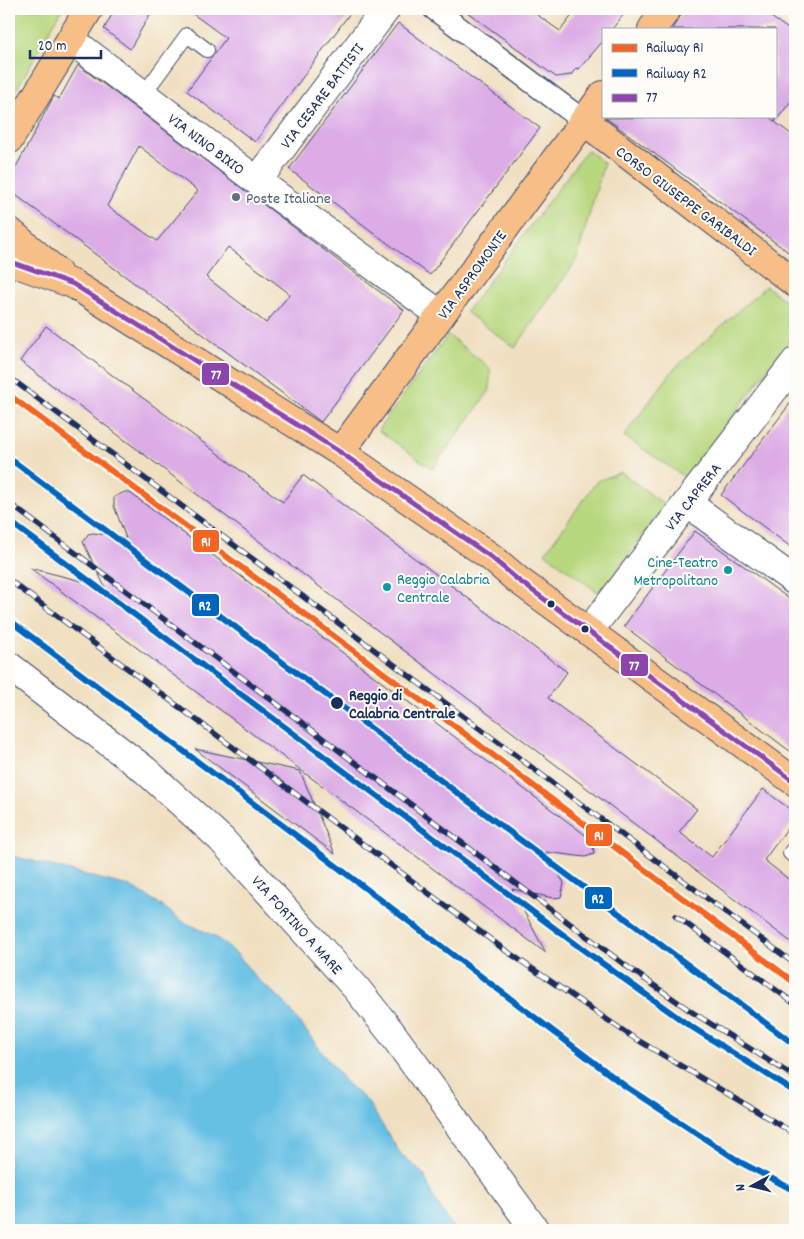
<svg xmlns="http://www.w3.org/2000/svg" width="804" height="1239" viewBox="0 0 804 1239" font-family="Dekko,sans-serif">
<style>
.green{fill:#b8d87f;stroke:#6a846e}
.water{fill:#66c0e4;stroke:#4078a1}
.building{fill:#dbace6;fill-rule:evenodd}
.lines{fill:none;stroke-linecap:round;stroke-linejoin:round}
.service-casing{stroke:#3b4a6d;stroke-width:16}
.pedestrian-casing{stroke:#3b4a6d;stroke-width:24}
.minor-casing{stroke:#3b4a6d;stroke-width:30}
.primary-casing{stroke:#3b4a6d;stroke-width:30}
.service{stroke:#fff;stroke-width:14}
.pedestrian{stroke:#fff;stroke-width:21}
.minor{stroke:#fff;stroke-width:28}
.primary{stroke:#f7be87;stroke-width:28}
.rail-casing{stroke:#1b2f5e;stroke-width:5.5}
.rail{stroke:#fdfcf7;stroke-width:4;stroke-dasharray:11;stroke-linecap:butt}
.bus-1-casing{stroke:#fdfcf7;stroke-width:9}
.bus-1{stroke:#8e44ad;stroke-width:5}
.rail-1-casing{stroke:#fdfcf7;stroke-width:10}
.rail-2-casing{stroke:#fdfcf7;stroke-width:10}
.rail-1{stroke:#f26522;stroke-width:6}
.rail-2{stroke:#0065bd;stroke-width:6}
.service-dot{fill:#5c6f8a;stroke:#fdfcf7;stroke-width:2}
.culture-dot{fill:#0f9aa8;stroke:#fdfcf7;stroke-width:2}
.bus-dot{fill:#1b2f5e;stroke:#fdfcf7;stroke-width:2}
.labels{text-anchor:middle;stroke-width:4;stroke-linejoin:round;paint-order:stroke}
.street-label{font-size:16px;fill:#1b2f5e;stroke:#fdfcf7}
.service-label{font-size:16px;fill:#4e5e75;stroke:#fdfcf7;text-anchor:start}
.culture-label{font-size:16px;fill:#0d838f;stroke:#fdfcf7;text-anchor:end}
.stop-label{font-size:16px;font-weight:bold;fill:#1b2f5e;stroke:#fdfcf7;text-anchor:start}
.line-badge{stroke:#fdfcf7;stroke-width:2}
.badge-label{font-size:14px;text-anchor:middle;font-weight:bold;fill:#fff}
</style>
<rect width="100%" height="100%" fill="#fdfcf7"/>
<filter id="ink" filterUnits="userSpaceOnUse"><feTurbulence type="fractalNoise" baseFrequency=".02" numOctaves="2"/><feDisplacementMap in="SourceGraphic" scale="10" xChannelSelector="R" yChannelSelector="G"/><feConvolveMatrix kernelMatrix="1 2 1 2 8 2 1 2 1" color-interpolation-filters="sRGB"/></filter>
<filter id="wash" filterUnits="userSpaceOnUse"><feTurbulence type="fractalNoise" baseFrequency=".0096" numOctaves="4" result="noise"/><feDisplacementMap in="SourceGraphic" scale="20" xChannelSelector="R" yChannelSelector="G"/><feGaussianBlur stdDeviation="1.12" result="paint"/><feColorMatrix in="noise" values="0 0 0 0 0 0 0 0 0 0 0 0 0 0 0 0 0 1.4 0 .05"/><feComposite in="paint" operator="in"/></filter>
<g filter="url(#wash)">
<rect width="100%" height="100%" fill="#f0e0c1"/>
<path class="green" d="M9,9H62L9,103Z
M587,150L604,163L576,261L515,348L466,312Z
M766,286L795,308V333L686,478L624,436L673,370Z
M448,335L490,368V390L432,469L378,430Z
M621,472L665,505L600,594L545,553L597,481Z"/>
<path class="water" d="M9,855L128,886L157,902L182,921L214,936L237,954L255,977L283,1001L346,1083L367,1101L400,1153L424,1175L433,1197L455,1230H9Z"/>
<g id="blocks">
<path class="building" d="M115,9H153L130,49L104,29Z
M186,9H353L255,142L187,91L226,38Z
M463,9H529L560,31L577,9H628L612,29H603V41L579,69L576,68L571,75L556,77Z
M685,9H760L795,34V96L775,122L795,137V257L606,118L768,116L775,122V29H672Z
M398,23L540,128L430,275L289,169Z
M78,65L404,310L321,422L9,190V180L54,96L59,99ZM139,146L198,191L157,241L107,206ZM228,247L290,294L266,323L206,277Z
M46,326L283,502L303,475L567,672L548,698L697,809L679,832L712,857L763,789L795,813V818L764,860L795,884V945L20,361Z
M795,397V550L721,495Z
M125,492L130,493L592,840L594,854L585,857L546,852L564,883L561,897L553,898L512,889L546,953L30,568L105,587L83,542L88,534L93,533L126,538L114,506V497Z
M695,531L795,603V755L624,626Z
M195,749L300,771L335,854Z"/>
</g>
</g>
<g filter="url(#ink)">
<use href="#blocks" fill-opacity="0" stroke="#3b4a6d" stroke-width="1"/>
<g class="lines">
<defs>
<path id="service" d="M143,95L187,35L207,50
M795,847L790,853L795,857"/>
<path id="pedestrian" d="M434,9L584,121"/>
<path id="minor" d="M71,40L257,181L441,315
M257,181L386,9
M687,503L795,581
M589,631L795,362
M9,666L145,770L221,839L356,988L391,1032L535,1230"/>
<path id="primary" d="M652,29L667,9
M584,121L795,283
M9,140L89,9
M9,231L57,272
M9,261L73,284L340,452L491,557L518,580L795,782
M340,452L603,95"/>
</defs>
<use href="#service" class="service-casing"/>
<use href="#pedestrian" class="pedestrian-casing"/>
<use href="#minor" class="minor-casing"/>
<use href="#primary" class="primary-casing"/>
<use href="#service" class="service"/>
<use href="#pedestrian" class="pedestrian"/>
<use href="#minor" class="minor"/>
<use href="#primary" class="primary"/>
<defs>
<path id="rail" d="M9,377L795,964
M9,395L412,694L795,983
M9,503L629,968L692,1012L795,1077
M9,521L585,951L687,1024L795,1092
M9,580L502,948L631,1036L795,1134
M9,620L306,843L625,1086L740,1162L795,1191
M676,916L795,1004"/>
</defs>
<use href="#rail" class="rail-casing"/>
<use href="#rail" class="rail"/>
<defs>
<path id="bus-1" d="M9,261L73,284L340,452L491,557L518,580L795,782"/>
</defs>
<use href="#bus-1" class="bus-1-casing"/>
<use href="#bus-1" class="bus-1"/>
<defs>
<path id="rail-1" d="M9,395L412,694L795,983"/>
<path id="rail-2" d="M9,458L795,1045
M9,521L585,951L687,1024L795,1092
M9,620L306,843L625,1086L740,1162L795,1191"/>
</defs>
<use href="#rail-1" class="rail-1-casing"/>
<use href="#rail-2" class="rail-2-casing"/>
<use href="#rail-1" class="rail-1"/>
<use href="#rail-2" class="rail-2"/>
</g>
</g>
<circle class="service-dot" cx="236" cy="197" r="5"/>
<g class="culture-dot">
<circle cx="728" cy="570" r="5"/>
<circle cx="387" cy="587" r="5"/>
</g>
<g class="bus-dot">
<circle cx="551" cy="604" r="4.5"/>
<circle cx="585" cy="629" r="4.5"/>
<circle cx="337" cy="703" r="7"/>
</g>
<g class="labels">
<g class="street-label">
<text transform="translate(321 95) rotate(-53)" y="6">VIA CESARE BATTISTI</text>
<text transform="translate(207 143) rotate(37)" y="6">VIA NINO BIXIO</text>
<text transform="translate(687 200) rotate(37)" y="6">CORSO GIUSEPPE GARIBALDI</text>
<text transform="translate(471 274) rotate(-54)" y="6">VIA ASPROMONTE</text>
<text transform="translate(692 496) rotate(-52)" y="6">VIA CAPRERA</text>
<text transform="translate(298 924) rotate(48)" y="6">VIA FORTINO A MARE</text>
</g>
<g class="service-label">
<text x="246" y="203">Poste Italiane</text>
</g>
<g class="culture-label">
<text x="718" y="567">Cine-Teatro<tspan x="718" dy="18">Metropolitano</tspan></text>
<text x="397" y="584" text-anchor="start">Reggio Calabria<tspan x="397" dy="18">Centrale</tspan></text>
</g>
<g class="stop-label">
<text x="349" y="700">Reggio di<tspan x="349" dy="18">Calabria Centrale</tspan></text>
</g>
</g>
<g class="line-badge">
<rect x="201" y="362" width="29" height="24" rx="5" fill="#8e44ad"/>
<rect x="192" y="529" width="28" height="24" rx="5" fill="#f26522"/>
<rect x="191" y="593" width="29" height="24" rx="5" fill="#0065bd"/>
<rect x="620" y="653" width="29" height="24" rx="5" fill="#8e44ad"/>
<rect x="585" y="823" width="28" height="24" rx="5" fill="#f26522"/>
<rect x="584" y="886" width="29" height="24" rx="5" fill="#0065bd"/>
</g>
<g class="badge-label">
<text x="216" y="379">77</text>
<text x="206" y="546">R1</text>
<text x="205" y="610">R2</text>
<text x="634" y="670">77</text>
<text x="599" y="840">R1</text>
<text x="598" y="903">R2</text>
</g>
<rect width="804" height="1239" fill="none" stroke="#fdfcf7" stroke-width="30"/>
<rect x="602" y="28" width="175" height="90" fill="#fdfcf7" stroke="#a3aaba"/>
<rect x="612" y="44" width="25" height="8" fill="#f26522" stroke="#a3aaba"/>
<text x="646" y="52" font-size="15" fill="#1b2f5e">Railway R1</text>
<rect x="612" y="69" width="25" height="8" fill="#0065bd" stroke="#a3aaba"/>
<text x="646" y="78" font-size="15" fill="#1b2f5e">Railway R2</text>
<rect x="612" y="94" width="25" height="8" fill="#8e44ad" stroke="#a3aaba"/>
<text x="646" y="102" font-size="15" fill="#1b2f5e">77</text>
<g transform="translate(752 1186) rotate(263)" stroke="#fdfcf7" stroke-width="4" paint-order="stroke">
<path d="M0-4L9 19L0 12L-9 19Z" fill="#1b2f5e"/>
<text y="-8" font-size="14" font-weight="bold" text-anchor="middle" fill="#1b2f5e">N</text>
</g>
<path d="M30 50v8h71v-8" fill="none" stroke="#1b2f5e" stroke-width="2.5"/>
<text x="38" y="50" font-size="15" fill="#1b2f5e" stroke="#fdfcf7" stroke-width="4" paint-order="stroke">20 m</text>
</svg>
